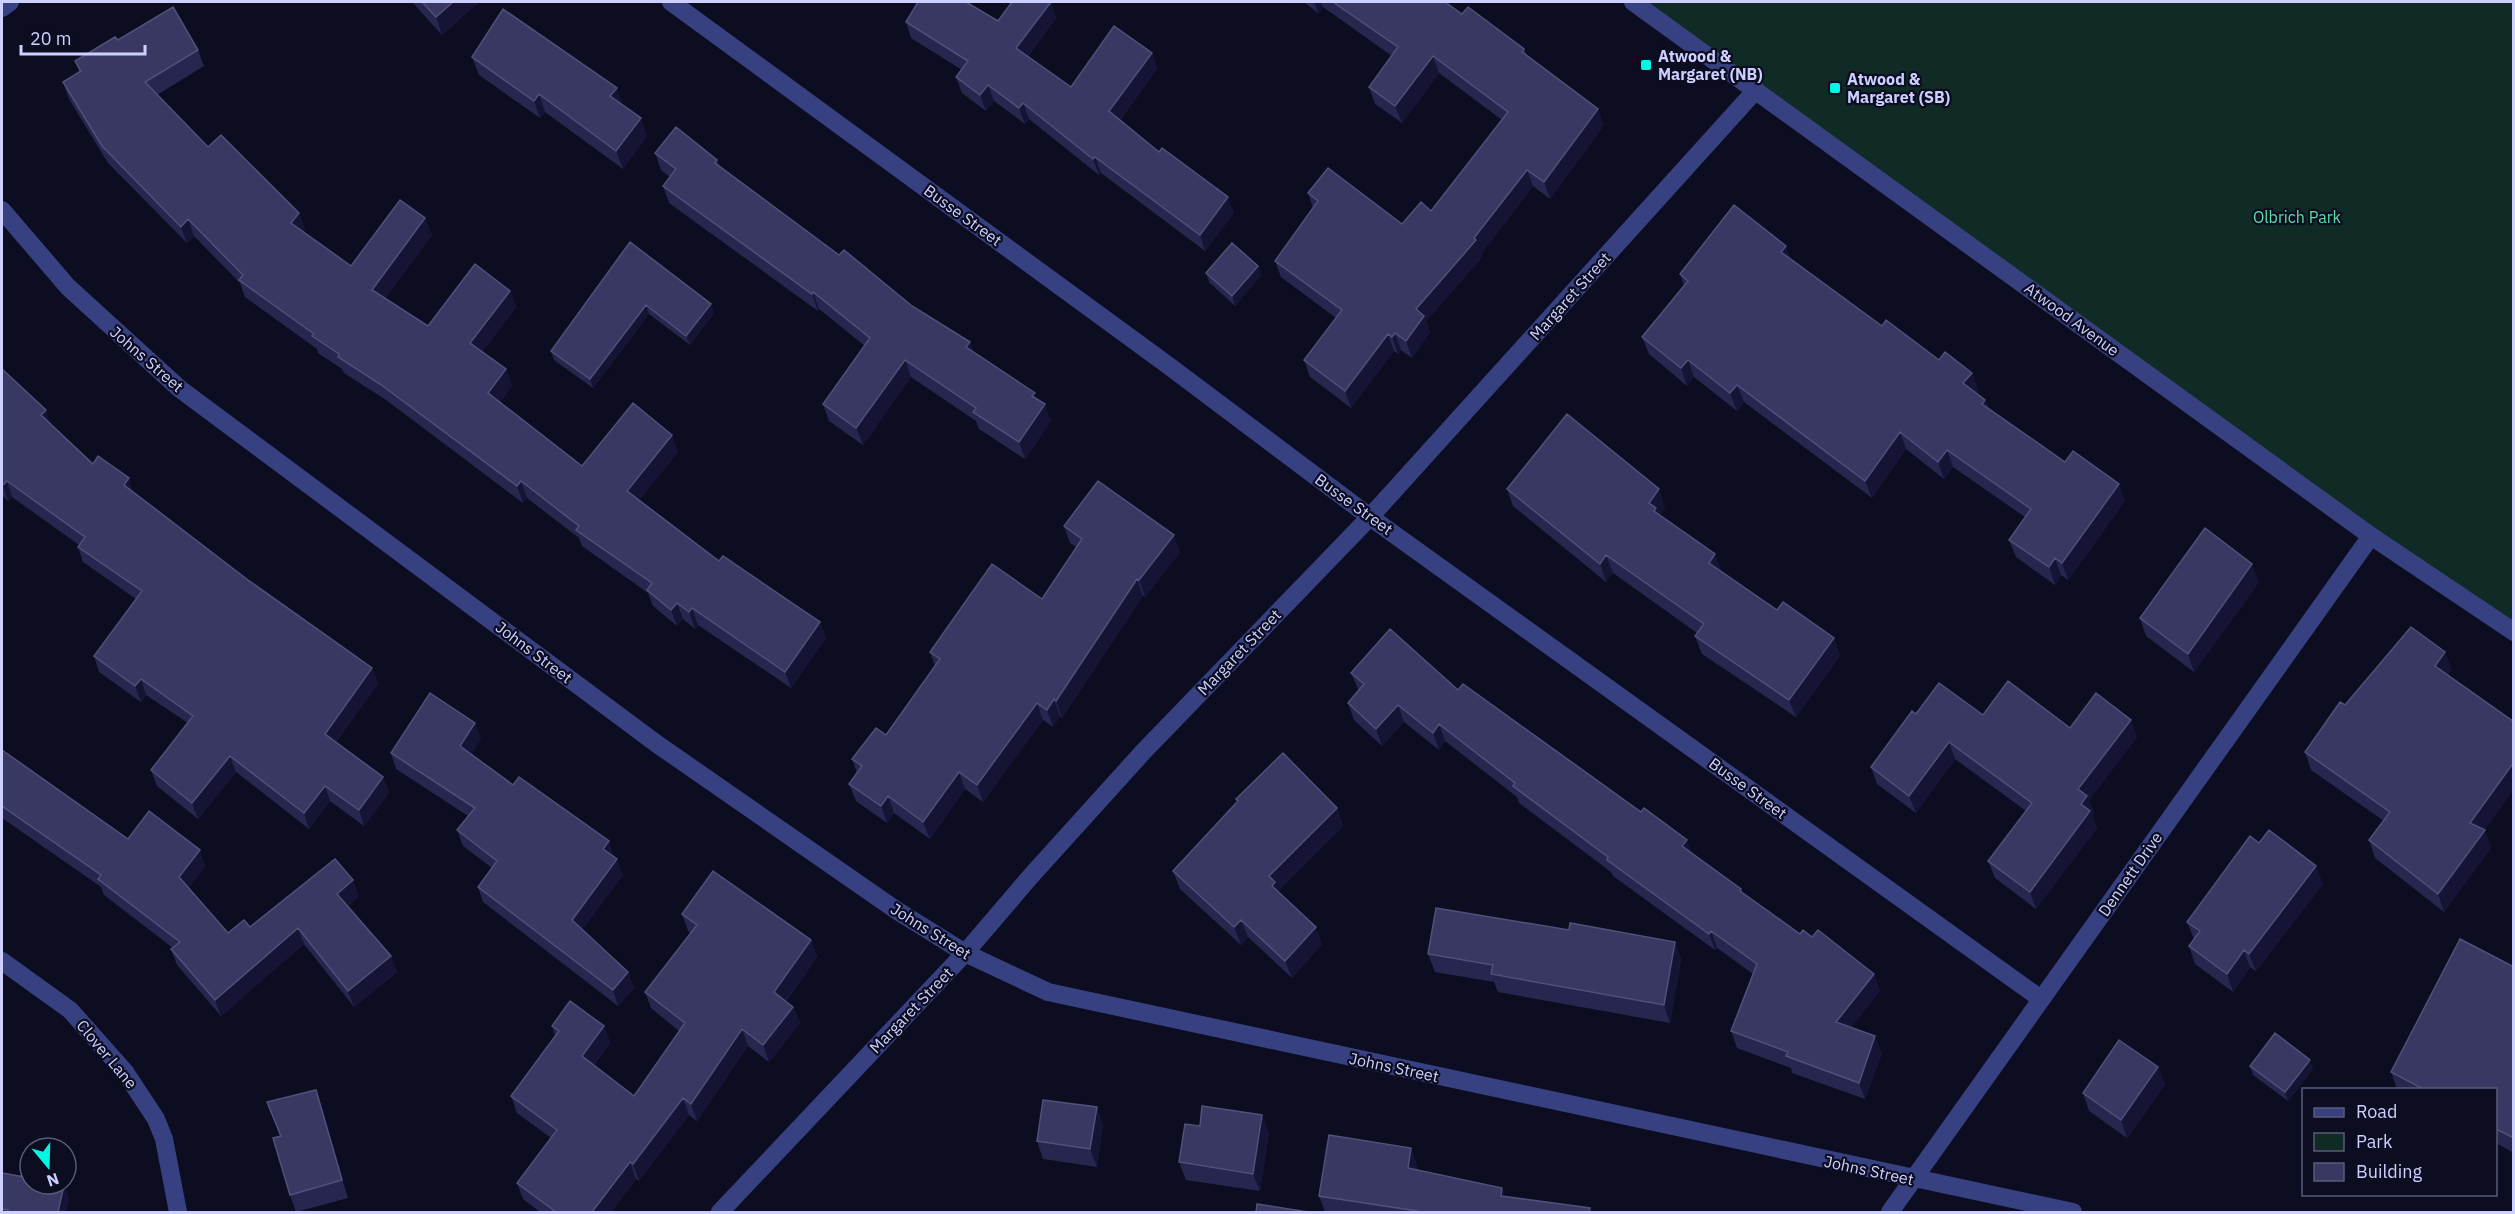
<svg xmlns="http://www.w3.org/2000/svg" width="2515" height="1214" viewBox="0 0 2515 1214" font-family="'IBM Plex Sans',sans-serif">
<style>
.green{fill:#102b25}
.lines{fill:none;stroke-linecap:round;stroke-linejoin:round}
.minor{stroke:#374181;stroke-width:18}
.wall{fill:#27264f}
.shaded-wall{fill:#151435}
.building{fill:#383862;stroke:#50507b;stroke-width:1.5}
.poi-dot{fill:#00f8e5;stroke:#0d0d21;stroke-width:2}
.labels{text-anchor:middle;stroke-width:4.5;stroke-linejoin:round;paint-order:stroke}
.poi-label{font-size:16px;font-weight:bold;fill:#cdd0ff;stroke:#0d0d21;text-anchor:start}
.street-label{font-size:16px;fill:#cdd0ff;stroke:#0d0d21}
.park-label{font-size:16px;fill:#57e0a6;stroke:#0d0d21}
</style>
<rect width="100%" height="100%" fill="#0d0d21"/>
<path class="green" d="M1633,2H2513V632Z"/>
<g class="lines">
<path class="minor" d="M671,2L1169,366L1370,517L2041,999
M1633,2L2371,536L2514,632
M2,8L10,2
M2,210L68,287L180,389L657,744L896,910L965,953L1048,992L2073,1212
M2,961L70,1010L125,1072L156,1119L164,1139L178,1212
M720,1212L965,953L1030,877L1143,752L1370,517L1756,90
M1890,1212L2371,536"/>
</g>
<path class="wall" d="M412,2H479L442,35Z
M1051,2L1056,18L1028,56L1071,87L1152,53L1157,69L1120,120L1234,213L1205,251L1101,173L1099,175L1029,119L1025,124L994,101L986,111L962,93L956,77L962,70L911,38L906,22L998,21Z
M1304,2H1445L1462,14L1524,49L1527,56L1604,125L1550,199L1533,186L1481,254L1482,257L1426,321L1430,332L1412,358L1401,350L1398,354L1394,351L1351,408L1310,377L1304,360L1336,318L1281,277L1275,261L1313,208L1308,193L1402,224L1431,211L1502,120L1439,73L1402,123L1375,104L1369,87L1392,56L1323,7L1318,13Z
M118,40L198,50L204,66L157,95L208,147L299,213L305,230L303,232L351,266L425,218L432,235L385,298L428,326L510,291L516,307L482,352L506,369L512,386L500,402L582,466L678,452L639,500L719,561L820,622L826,638L791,688L698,625L695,629L683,619L677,626L653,606L648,593L582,546L579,538L527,498L523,503L386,400L344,373L342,369L318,353L317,349L245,297L240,283L194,236L187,243L108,163L69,99L63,82L79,72L75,61Z
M472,57L647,136L623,169L545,112L540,118L479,75Z
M655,153L717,160L719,165L839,255L912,306L970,342L973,352L1037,398L1051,421L1025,459L979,429L976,421L911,377L863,445L829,421L823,404L865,346L819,309L818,311L669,203L663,186L670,177L661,170Z
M630,242L711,304L714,313L690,345L649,314L593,388L554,360L551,351Z
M1791,259L1882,326L1939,360L1972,373L1978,390L1976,393L1985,400L1989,409L2065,462L2125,501L2068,580L2061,575L2055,585L2016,557L2009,540L2025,517L1953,467L1944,479L1906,449L1872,498L1744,402L1737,411L1694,377L1687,386L1649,354L1642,337L1684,286L1680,274Z
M1258,266L1261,275L1235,306L1209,282L1206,273Z
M2,369L50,423L93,464L134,492L248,580L372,668L378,684L336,742L383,777L389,793L364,826L330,801L309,829L236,772L198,819L157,786L151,770L188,723L146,695L141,702L99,672L94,656L136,599L83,562L78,547L79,545L12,497L8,501L2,495Z
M1507,489L1665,507L1660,515L1722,572L1777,610L1834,638L1840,656L1796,717L1702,654L1695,636L1697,633L1613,573L1606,582L1513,506Z
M1064,526L1180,552L1145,597L1143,596L1062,718L1060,716L1053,727L1043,720L983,802L965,789L930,839L894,813L887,823L856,801L849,784L857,773L852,759L886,735L935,666L930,652L1042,599L1076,547L1070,543Z
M2259,582L2194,672L2146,636L2140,618Z
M2445,652L2451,670L2448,675L2514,722V789L2484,830L2491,848L2444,912L2375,858L2369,840L2384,821L2311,770L2305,752L2345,705Z
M1351,673L1458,690L1692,853L1741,889L1743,893L1880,991L1851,1027L1882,1053L1865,1099L1792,1073L1791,1068L1737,1048L1731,1031L1753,974L1717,948L1715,950L1613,876L1611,872L1519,803L1517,797L1445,741L1439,750L1404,722L1382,746L1354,720L1348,703L1359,691Z
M1916,714L1983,715L2137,737L2089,800L2094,813L2092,815L2097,828L2036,909L1995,878L1988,861L2026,811L1955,759L1916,813L1877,784L1871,767Z
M475,723L481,739L471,754L614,857L623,875L582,930L628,972L634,988L618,1006L483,902L478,887L492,868L463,846L457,830L468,816L396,769L391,753Z
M2,750L128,839L205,866L188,888L228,933L359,896L348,906L397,972L354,1007L304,944L221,1016L177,965L171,949L173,948L104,895L101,887L2,818Z
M1236,799L1337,808L1343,826L1278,891L1322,944L1292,978L1248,937L1241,945L1180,889L1173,871L1237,802Z
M2259,843L2323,884L2256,971L2250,967L2233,992L2195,964L2189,946L2194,939L2187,922Z
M682,914L811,940L817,957L786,1001L793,1007L800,1023L769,1062L748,1046L697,1121L689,1115L639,1181L636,1179L611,1212H540L523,1199L517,1183L551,1138L517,1113L511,1096L555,1036L552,1026H604L610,1043L594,1065L634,1096L679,1031L651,1008L645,992L691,933L688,931Z
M1569,930L1675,942L1681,960L1670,1023L1498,992L1494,982L1435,972L1428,954Z
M2514,967V1153L2496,1143V1089H2397L2391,1072Z
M2250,1066L2313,1069L2288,1101L2253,1075Z
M2158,1067L2165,1085L2127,1138L2089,1111L2083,1093Z
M267,1102L322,1108L348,1198L296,1212L290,1195L280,1136Z
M1097,1107L1103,1125L1097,1167L1043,1159L1037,1141Z
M1262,1115L1269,1133L1260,1191L1186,1180L1179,1162L1200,1126Z
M1411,1148L1417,1166V1170L1502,1188L1505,1196L1590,1208L1591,1212H1325L1319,1196Z
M2,1173L64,1185L69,1199L66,1212H2Z"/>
<path class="shaded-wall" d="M453,2H479L442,35L436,17Z
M1051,2L1056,18L1022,63L1016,48Z
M1314,2H1321L1323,7L1318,13Z
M1152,53L1157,69L1115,126L1109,111Z
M1433,56L1439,73L1402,123L1395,106Z
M988,85L994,101L986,111L980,95Z
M617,88L623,105L610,96Z
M539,94L545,112L540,118L534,101Z
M1023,103L1029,119L1025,124L1019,108Z
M1598,109L1604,125L1550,199L1544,182Z
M641,118L647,136L623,169L616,151Z
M1095,157L1101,173L1099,175L1093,159Z
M1527,170L1533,186L1481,254L1482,257L1426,321L1430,332L1412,358L1406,341L1416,309L1474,238Z
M1228,197L1234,213L1205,251L1200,235Z
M299,213L305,230L298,240L291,223Z
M425,218L432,235L379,307L372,290Z
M188,219L194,236L187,243L181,227Z
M1786,246L1792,263L1781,252Z
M1258,266L1261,275L1235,306L1232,296Z
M510,291L516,307L476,360L470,343Z
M813,292L819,309L818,311L812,294Z
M711,304L714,313L690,345L686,336Z
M646,305L649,314L593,388L590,379Z
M1395,333L1401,350L1398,354L1392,337Z
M1388,334L1394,351L1351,408L1345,391Z
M970,342L976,358L966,347Z
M905,360L911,377L863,445L856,428Z
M1688,360L1694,377L1687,386L1681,368Z
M506,369L512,386L494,410L488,393Z
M1972,373L1978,390L1970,400L1963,383Z
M1737,385L1744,402L1737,411L1730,393Z
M1985,400L1991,417L1982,404Z
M1045,404L1051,421L1025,459L1019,442Z
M46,410L51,426L41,415Z
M1900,432L1906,449L1872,498L1865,481Z
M672,435L678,452L633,508L627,491Z
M1947,450L1953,467L1944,479L1938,462Z
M129,478L134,494L124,485Z
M7,481L12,497L8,501L3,485Z
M521,481L527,498L523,503L517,486Z
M2119,484L2125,501L2068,580L2062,563Z
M1659,489L1665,507L1659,516L1662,526L1649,503Z
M1174,535L1180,552L1145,597L1139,580Z
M1715,554L1722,572L1709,563Z
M1606,555L1613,573L1606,582L1600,564Z
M2055,558L2061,575L2055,585L2049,567Z
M2252,564L2259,582L2194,672L2188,654Z
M1137,579L1143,596L1062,718L1056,701Z
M677,603L683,619L677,626L671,610Z
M692,608L698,625L695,629L689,612Z
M820,622L826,638L791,688L785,672Z
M1834,638L1840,656L1796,717L1789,700Z
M2445,652L2451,670L2442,684L2435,666Z
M372,668L378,684L330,750L325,734Z
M141,679L146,695L141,702L135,686Z
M1054,699L1060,716L1053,727L1047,710Z
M1037,703L1043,720L983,802L977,785Z
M1398,705L1404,722L1382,746L1376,729Z
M2131,720L2137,737L2089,800L2094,813L2092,815L2097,828L2036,909L2030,892L2081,804L2078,789Z
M475,723L481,739L466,762L460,746Z
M1439,724L1445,741L1439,750L1433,733Z
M1949,742L1955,759L1916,813L1909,796Z
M230,756L236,772L198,819L192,803Z
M2514,762V789L2476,841L2470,823Z
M959,772L965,789L930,839L923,822Z
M383,777L389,793L364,826L359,810Z
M325,786L330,801L309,829L304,813Z
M888,796L894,813L887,823L881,806Z
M1337,808L1343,826L1278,891L1281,900L1278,904L1269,876Z
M2485,830L2491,848L2444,912L2438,894Z
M1687,840L1693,857L1682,846Z
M609,841L614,857L603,849Z
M200,850L205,866L185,893L179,877Z
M617,859L623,875L578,936L572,920Z
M2316,866L2323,884L2256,971L2249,954Z
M353,880L359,896L343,910L337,894Z
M1241,920L1248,937L1241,945L1234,927Z
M1316,927L1322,944L1292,978L1285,961Z
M298,928L304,944L221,1016L215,1000Z
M1711,931L1717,948L1715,950L1709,934Z
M811,940L817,957L780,1008L774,992Z
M1675,942L1681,960L1670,1023L1664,1005Z
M2244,950L2250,967L2233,992L2227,974Z
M391,956L397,972L354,1007L348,991Z
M628,972L634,988L618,1006L613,990Z
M1874,974L1880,991L1842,1039L1836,1022Z
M793,1007L800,1023L769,1062L763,1045Z
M604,1026L610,1043L588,1073L582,1056Z
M742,1029L748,1046L697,1121L691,1104Z
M1875,1036L1882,1053L1865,1099L1859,1083Z
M2310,1060L2313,1069L2288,1101L2285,1092Z
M2158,1067L2165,1085L2127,1138L2121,1120Z
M316,1090L322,1108L348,1198L342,1180Z
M683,1098L689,1115L639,1181L633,1164Z
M1097,1107L1103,1125L1097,1167L1090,1149Z
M1262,1115L1269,1133L1260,1191L1253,1174Z
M1411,1148L1417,1166L1414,1185L1408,1168Z
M630,1162L636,1179L611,1212H592Z
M64,1185L69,1199L66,1212H58Z
M1502,1188L1509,1206L1501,1196Z"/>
<path class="building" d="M422,2H453L436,17Z
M918,2H966L998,21L1012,2H1051L1016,48L1071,87L1114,26L1152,53L1109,111L1159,152L1162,148L1228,197L1200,235L1095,157L1093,159L1023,103L1019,108L988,85L980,95L956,77L968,61L906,22Z
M1333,2H1445L1462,14L1468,7L1524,49L1522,52L1598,109L1544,182L1527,170L1474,238L1476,240L1416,309L1424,316L1406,341L1395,333L1392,337L1388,334L1345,391L1304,360L1342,310L1275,261L1318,201L1308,193L1328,168L1402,224L1421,202L1431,211L1508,112L1433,56L1395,106L1369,87L1398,47Z
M173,7L198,50L145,82L208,147L221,135L299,213L291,223L351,266L400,200L425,218L372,290L428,326L475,264L510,291L470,343L506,369L488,393L582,466L633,403L672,435L627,491L719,561L723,556L820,622L785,672L692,608L689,612L677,603L671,610L647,590L652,583L576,530L579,526L521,481L517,486L380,384L338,357L339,354L312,336L314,334L239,280L243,275L188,219L181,227L102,146L63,82L81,71L75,61L115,37L118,40Z
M503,9L617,88L610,96L641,118L616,151L539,94L534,101L472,57Z
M676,127L717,160L715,163L839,255L844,250L912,306L970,342L966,347L1035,393L1032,396L1045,404L1019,442L973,412L976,408L905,360L856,428L823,404L870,338L813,292L812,294L663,186L676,169L655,153Z
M1734,205L1786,246L1781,252L1882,326L1886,320L1939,360L1945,352L1972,373L1963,383L1985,400L1982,404L2065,462L2073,451L2119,484L2062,563L2055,558L2049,567L2009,540L2031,509L1947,450L1938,462L1900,432L1865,481L1737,385L1730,393L1688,360L1681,368L1642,337L1688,281L1680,274Z
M630,242L711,304L686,336L646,305L590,379L551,351Z
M1232,243L1258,266L1232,296L1206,273Z
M2,369L46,410L41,415L93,464L98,456L129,478L124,485L248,580L372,668L325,734L383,777L359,810L325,786L304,813L230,756L192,803L151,770L193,716L141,679L135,686L94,656L142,591L78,547L85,537L7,481L3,485L2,484Z
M1567,414L1659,489L1649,503L1656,508L1654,511L1715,554L1709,563L1777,610L1783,602L1834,638L1789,700L1695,636L1704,624L1606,555L1600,564L1507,489Z
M1098,481L1174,535L1139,580L1137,579L1056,701L1054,699L1047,710L1037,703L977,785L959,772L923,822L888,796L881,806L849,784L862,766L852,759L876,728L886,735L940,659L930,652L992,564L1042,599L1082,539L1064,526Z
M2205,528L2252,564L2188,654L2140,618Z
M2411,627L2445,652L2435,666L2514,722V762L2470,823L2485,830L2438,894L2369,840L2390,812L2305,752L2340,702L2345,705Z
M1390,629L1458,690L1463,684L1641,812L1644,808L1687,840L1682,846L1741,889L1740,891L1800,934L1803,930L1812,937L1818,930L1874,974L1836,1022L1875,1036L1859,1083L1786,1056L1788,1052L1731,1031L1757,964L1711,931L1709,934L1607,860L1608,857L1513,786L1515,783L1439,724L1433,733L1398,705L1376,729L1348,703L1364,684L1351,673Z
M2008,681L2070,728L2096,693L2131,720L2078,789L2087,796L2081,804L2090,811L2030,892L1988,861L2032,803L1949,742L1909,796L1871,767L1912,711L1916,714L1939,683L1983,715Z
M430,693L475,723L460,746L513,785L519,777L609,841L603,849L617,859L572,920L628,972L613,990L478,887L497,861L457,830L475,808L391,753Z
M2,750L128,839L149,811L200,850L179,877L228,933L244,920L250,927L335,859L353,880L337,894L391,956L348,991L298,928L215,1000L171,949L180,942L98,879L101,875L2,806Z
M1283,753L1337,808L1269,876L1275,882L1272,886L1316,927L1285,961L1241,920L1234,927L1173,871L1238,801L1236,799Z
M2269,830L2316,866L2249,954L2244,950L2227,974L2189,946L2200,931L2187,922L2250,836L2259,843Z
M713,871L811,940L774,992L793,1007L763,1045L742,1029L691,1104L683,1098L633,1164L630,1162L592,1212H556L517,1183L557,1130L511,1096L559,1031L552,1026L570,1001L604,1026L582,1056L634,1096L685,1023L645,992L697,925L682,914Z
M1436,908L1569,930L1570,923L1675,942L1664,1005L1491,974L1493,965L1428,954Z
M2460,939L2514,967V1138L2496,1129V1089H2423L2391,1072Z
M2275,1033L2310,1060L2285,1092L2250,1066Z
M2119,1040L2158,1067L2121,1120L2083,1093Z
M316,1090L342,1180L290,1195L273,1138L281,1136L267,1102Z
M1043,1100L1097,1107L1090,1149L1037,1141Z
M1202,1106L1262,1115L1253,1174L1179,1162L1185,1124L1200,1126Z
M1329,1135L1411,1148L1408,1168L1502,1188L1501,1196L1590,1208L1589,1212H1417V1211L1319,1196Z
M2,1173L30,1178V1184L64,1185L58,1212H8V1210L2,1209Z
M1257,1204L1308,1212H1256Z"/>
<g class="poi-dot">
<rect x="1640" y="59" width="12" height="12" rx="3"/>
<rect x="1829" y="82" width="12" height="12" rx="3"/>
</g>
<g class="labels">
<g class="poi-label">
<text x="1658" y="62">Atwood &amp;<tspan x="1658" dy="18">Margaret (NB)</tspan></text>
<text x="1847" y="85">Atwood &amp;<tspan x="1847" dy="18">Margaret (SB)</tspan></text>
</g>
<g class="street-label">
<text transform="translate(963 215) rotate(36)" y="6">Busse Street</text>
<text transform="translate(1570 296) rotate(-48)" y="6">Margaret Street</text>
<text transform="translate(2072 319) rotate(36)" y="6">Atwood Avenue</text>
<text transform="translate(147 359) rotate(41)" y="6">Johns Street</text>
<text transform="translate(1354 504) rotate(36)" y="6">Busse Street</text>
<text transform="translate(534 652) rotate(37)" y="6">Johns Street</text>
<text transform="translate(1239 652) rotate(-46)" y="6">Margaret Street</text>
<text transform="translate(1748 788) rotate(36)" y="6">Busse Street</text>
<text transform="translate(2130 874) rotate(-55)" y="6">Dennett Drive</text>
<text transform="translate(931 931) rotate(32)" y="6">Johns Street</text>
<text transform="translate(911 1010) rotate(-46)" y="6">Margaret Street</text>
<text transform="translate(107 1054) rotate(50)" y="6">Clover Lane</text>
<text transform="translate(1394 1067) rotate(12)" y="6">Johns Street</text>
<text transform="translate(1869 1170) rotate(12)" y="6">Johns Street</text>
</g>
<g class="park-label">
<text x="2297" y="223">Olbrich Park</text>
</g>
</g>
<rect width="2515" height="1214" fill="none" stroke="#cdd0ff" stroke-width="6"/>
<rect x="2302" y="1088" width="195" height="108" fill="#0d0d21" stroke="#5a5b7a" stroke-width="1.5"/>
<rect x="2314" y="1108" width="30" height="9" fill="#374181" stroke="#5a5b7a" stroke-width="1.5"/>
<text x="2356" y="1118" font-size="18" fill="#cdd0ff">Road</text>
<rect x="2314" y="1133" width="30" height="18" fill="#102b25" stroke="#5a5b7a" stroke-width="1.5"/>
<text x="2356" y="1148" font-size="18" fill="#cdd0ff">Park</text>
<rect x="2314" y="1163" width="30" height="18" fill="#383862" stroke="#5a5b7a" stroke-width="1.5"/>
<text x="2356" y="1178" font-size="18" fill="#cdd0ff">Building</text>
<g transform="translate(48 1166) rotate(161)"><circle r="28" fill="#0d0d21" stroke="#5a5b7a" stroke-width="1.5"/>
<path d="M0-4.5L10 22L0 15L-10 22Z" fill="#00f8e5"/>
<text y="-9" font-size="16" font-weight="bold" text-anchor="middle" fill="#cdd0ff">N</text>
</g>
<path d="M21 45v9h124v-9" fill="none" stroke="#cdd0ff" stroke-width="3"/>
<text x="30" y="45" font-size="18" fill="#cdd0ff" stroke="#0d0d21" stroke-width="4.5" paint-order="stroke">20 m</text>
</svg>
